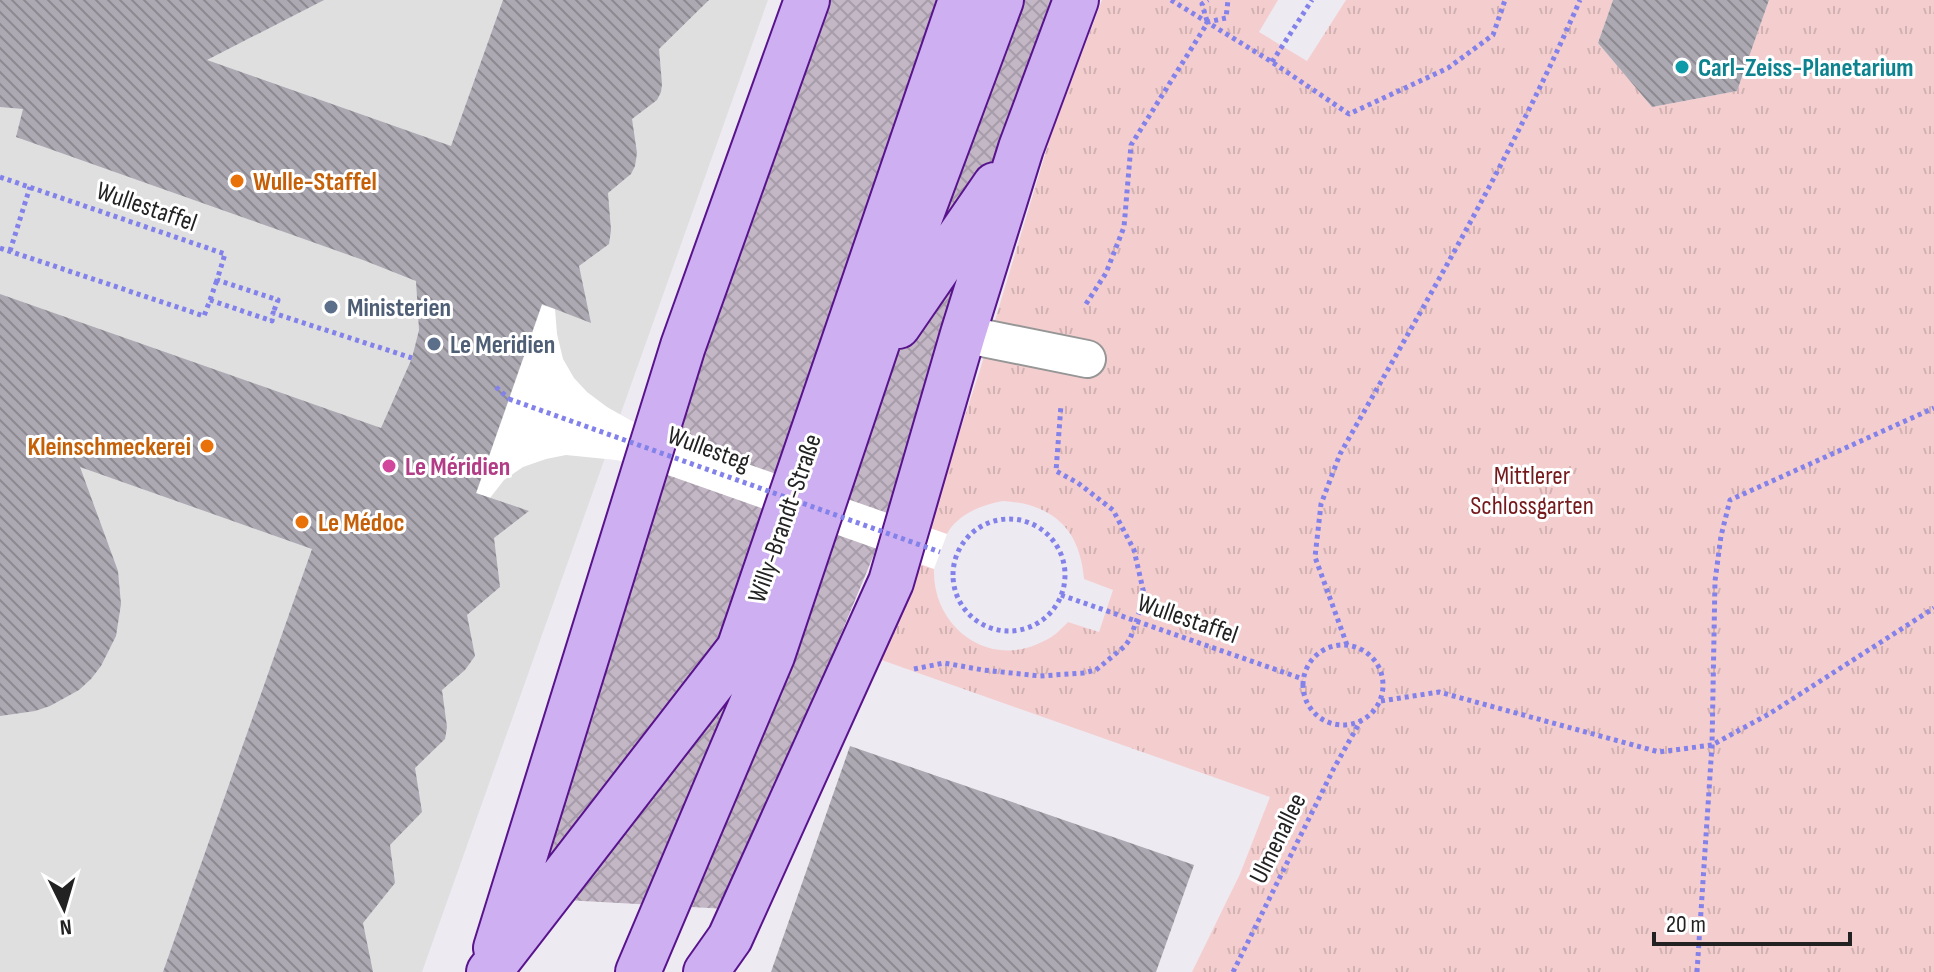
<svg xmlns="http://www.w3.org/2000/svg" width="1934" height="972" viewBox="0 0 1934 972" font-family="'Sofia Sans Condensed',sans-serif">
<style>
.residential{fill:#dfdfe0}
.construction{fill:url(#construction-cross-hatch)}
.park{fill:url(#park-tufts);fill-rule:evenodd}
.pier{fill:#fff}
.building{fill:url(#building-back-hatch)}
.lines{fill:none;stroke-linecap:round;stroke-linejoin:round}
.service-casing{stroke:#969696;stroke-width:40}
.primary-casing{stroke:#58138d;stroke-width:48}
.path{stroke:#8382ea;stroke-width:5;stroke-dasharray:4 4;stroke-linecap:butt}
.service{stroke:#fff;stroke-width:36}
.primary{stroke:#ceaff1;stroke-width:44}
.path-bridge{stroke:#8382ea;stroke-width:5;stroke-dasharray:4 4;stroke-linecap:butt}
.culture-dot{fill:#0f9aa8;stroke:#fff;stroke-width:3}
.food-dot{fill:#e8710a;stroke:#fff;stroke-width:3}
.service-dot{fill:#5c6f8a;stroke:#fff;stroke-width:3}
.hotel-dot{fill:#d1479c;stroke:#fff;stroke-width:3}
.labels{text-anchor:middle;stroke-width:6;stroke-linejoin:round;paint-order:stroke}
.culture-label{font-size:26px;font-weight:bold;fill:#0d838f;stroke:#fff;text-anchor:start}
.food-label{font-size:26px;font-weight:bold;fill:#c56008;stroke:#fff;text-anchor:start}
.street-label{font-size:26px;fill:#222;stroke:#fff}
.service-label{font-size:26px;font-weight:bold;fill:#4e5e75;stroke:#fff;text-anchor:start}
.hotel-label{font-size:26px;font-weight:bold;fill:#b23c85;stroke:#fff;text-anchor:start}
.park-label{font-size:26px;fill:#751a1c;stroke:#fff}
</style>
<defs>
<pattern id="construction-cross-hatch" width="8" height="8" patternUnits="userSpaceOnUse" patternTransform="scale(2)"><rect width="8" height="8" fill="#c3b6c5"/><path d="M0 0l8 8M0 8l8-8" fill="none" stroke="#a79ca9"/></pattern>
<pattern id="park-tufts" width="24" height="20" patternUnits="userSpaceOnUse" patternTransform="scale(2)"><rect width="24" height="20" fill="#f4cecf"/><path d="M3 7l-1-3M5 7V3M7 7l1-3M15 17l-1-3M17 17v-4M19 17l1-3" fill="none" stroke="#d1b1b1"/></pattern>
<pattern id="building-back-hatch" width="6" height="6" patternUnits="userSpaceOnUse" patternTransform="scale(2)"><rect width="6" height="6" fill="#aca9b3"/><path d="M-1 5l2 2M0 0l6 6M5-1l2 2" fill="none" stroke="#8c8991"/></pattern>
</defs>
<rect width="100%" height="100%" fill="#eeeaf1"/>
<path class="residential" d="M0,0H768L422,972H0Z"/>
<path class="construction" d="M829,0H1064L877,547L727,909L529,898L594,714L716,261Z"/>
<path class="park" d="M1102,0H1278L1259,32L1307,61L1346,0H1613L1598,43L1652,107L1737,91L1769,0H1934V972H1192L1240,874L1270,797L873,657L949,464L980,370L1050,138ZM1003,501C1053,504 1080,529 1084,579L1113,590L1099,632L1068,622C1061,629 1054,637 1044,641C990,670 932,628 934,569C938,557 941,542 948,532C960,513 982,505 1003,501Z"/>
<path class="pier" d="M542,305L555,309L557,334L563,359L574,378L587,392L607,407L630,420L657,432L947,534L934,569L645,467L616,460L566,455L546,459L523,467L504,480L490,498L476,494Z"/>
<path class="building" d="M0,0H324L207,60L451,146L503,0H709L659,49L662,84L661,92L657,100L632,119L637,153L635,166L631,174L608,193L611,230L609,244L579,266L591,323L542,304L476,493L529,511L494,538L500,587L467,615L475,656L465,670L442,690L447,727L445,739L415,768L422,812L390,845L395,883L363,923L373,972H163L312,549L80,467L118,571L121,604L116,636L101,666L91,679L79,690L50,706L35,711L0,716V294L381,428L412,358L419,330L416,281L363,260L16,137L23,109L0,107Z
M1613,0H1769L1737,91L1652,107L1598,43Z
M850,746L1194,865L1156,972H771Z"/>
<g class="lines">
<defs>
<path id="service" d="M963,334L1087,359"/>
<path id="primary" d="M898,326L995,185
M496,948L683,346L807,0
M489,972L739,649L961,0
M638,972L772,656L913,236L1001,0
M706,972L730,938L891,582L963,334L1021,148L1076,0"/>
</defs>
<use href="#service" class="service-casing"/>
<use href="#primary" class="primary-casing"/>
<path class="path" d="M1171,0L1272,62L1349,114L1448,68L1493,35L1505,0
M1207,21L1202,4L1208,0
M1272,62L1312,0
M0,177L225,254L217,280L278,300L273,313
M0,248L204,316L210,300L272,321L273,313L412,358
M10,251L30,187
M210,300L217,280
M1086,304L1106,273L1124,227L1131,145L1208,22L1226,18L1228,0
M496,387L509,399
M953 575a56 56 0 1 1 112 0a56 56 0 1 1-112 0Z
M1061,595L1303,679
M1303 685a40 40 0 1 1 80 0a40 40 0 1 1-80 0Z
M1347,645L1315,557L1321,504L1340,454C1424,305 1512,157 1580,0
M914,669L944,663L983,670L1040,676L1083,673L1096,670L1125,646L1130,639L1143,602L1144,594L1134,550L1113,510L1078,483L1056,471L1061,405
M1381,701L1439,692L1659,752L1712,745L1769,714L1934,608
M1233,972L1334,768L1360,722
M1697,972L1712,745L1715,581L1721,536L1730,500L1934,408"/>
<use href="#service" class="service"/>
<use href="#primary" class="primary"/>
<path class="path-bridge" d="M509,399L940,552"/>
</g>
<circle class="culture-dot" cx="1682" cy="67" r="8"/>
<g class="food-dot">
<circle cx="237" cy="181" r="8"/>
<circle cx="207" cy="446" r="8"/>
<circle cx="302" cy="522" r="8"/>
</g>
<g class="service-dot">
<circle cx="331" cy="307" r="8"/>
<circle cx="434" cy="344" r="8"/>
</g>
<circle class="hotel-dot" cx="389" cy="466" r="8"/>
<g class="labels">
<g class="culture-label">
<text x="1698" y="76">Carl-Zeiss-Planetarium</text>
</g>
<g class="food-label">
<text x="253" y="190">Wulle-Staffel</text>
<text x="191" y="455" text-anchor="end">Kleinschmeckerei</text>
<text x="318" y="531">Le Médoc</text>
</g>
<g class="street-label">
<text transform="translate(147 206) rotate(19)" y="9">Wullestaffel</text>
<text transform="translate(709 448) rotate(20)" y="9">Wullesteg</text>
<text transform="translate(784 518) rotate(-71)" y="9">Willy-Brandt-Straße</text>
<text transform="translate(1188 618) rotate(19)" y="9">Wullestaffel</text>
<text transform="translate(1277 838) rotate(-64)" y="9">Ulmenallee</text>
</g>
<g class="service-label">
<text x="347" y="316">Ministerien</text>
<text x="450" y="353">Le Meridien</text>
</g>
<g class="hotel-label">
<text x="405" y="475">Le Méridien</text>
</g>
<g class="park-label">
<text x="1532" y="484">Mittlerer<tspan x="1532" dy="30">Schlossgarten</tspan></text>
</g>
</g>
<g transform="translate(64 908) rotate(175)" stroke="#ffffff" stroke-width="6" paint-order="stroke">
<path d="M0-6L14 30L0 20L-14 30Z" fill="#222222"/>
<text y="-12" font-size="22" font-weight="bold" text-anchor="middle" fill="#222222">N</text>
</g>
<path d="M1654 932v12h196v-12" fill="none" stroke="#222222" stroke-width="4"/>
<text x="1666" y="932" font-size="24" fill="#222222" stroke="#ffffff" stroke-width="6" paint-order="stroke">20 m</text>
</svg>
